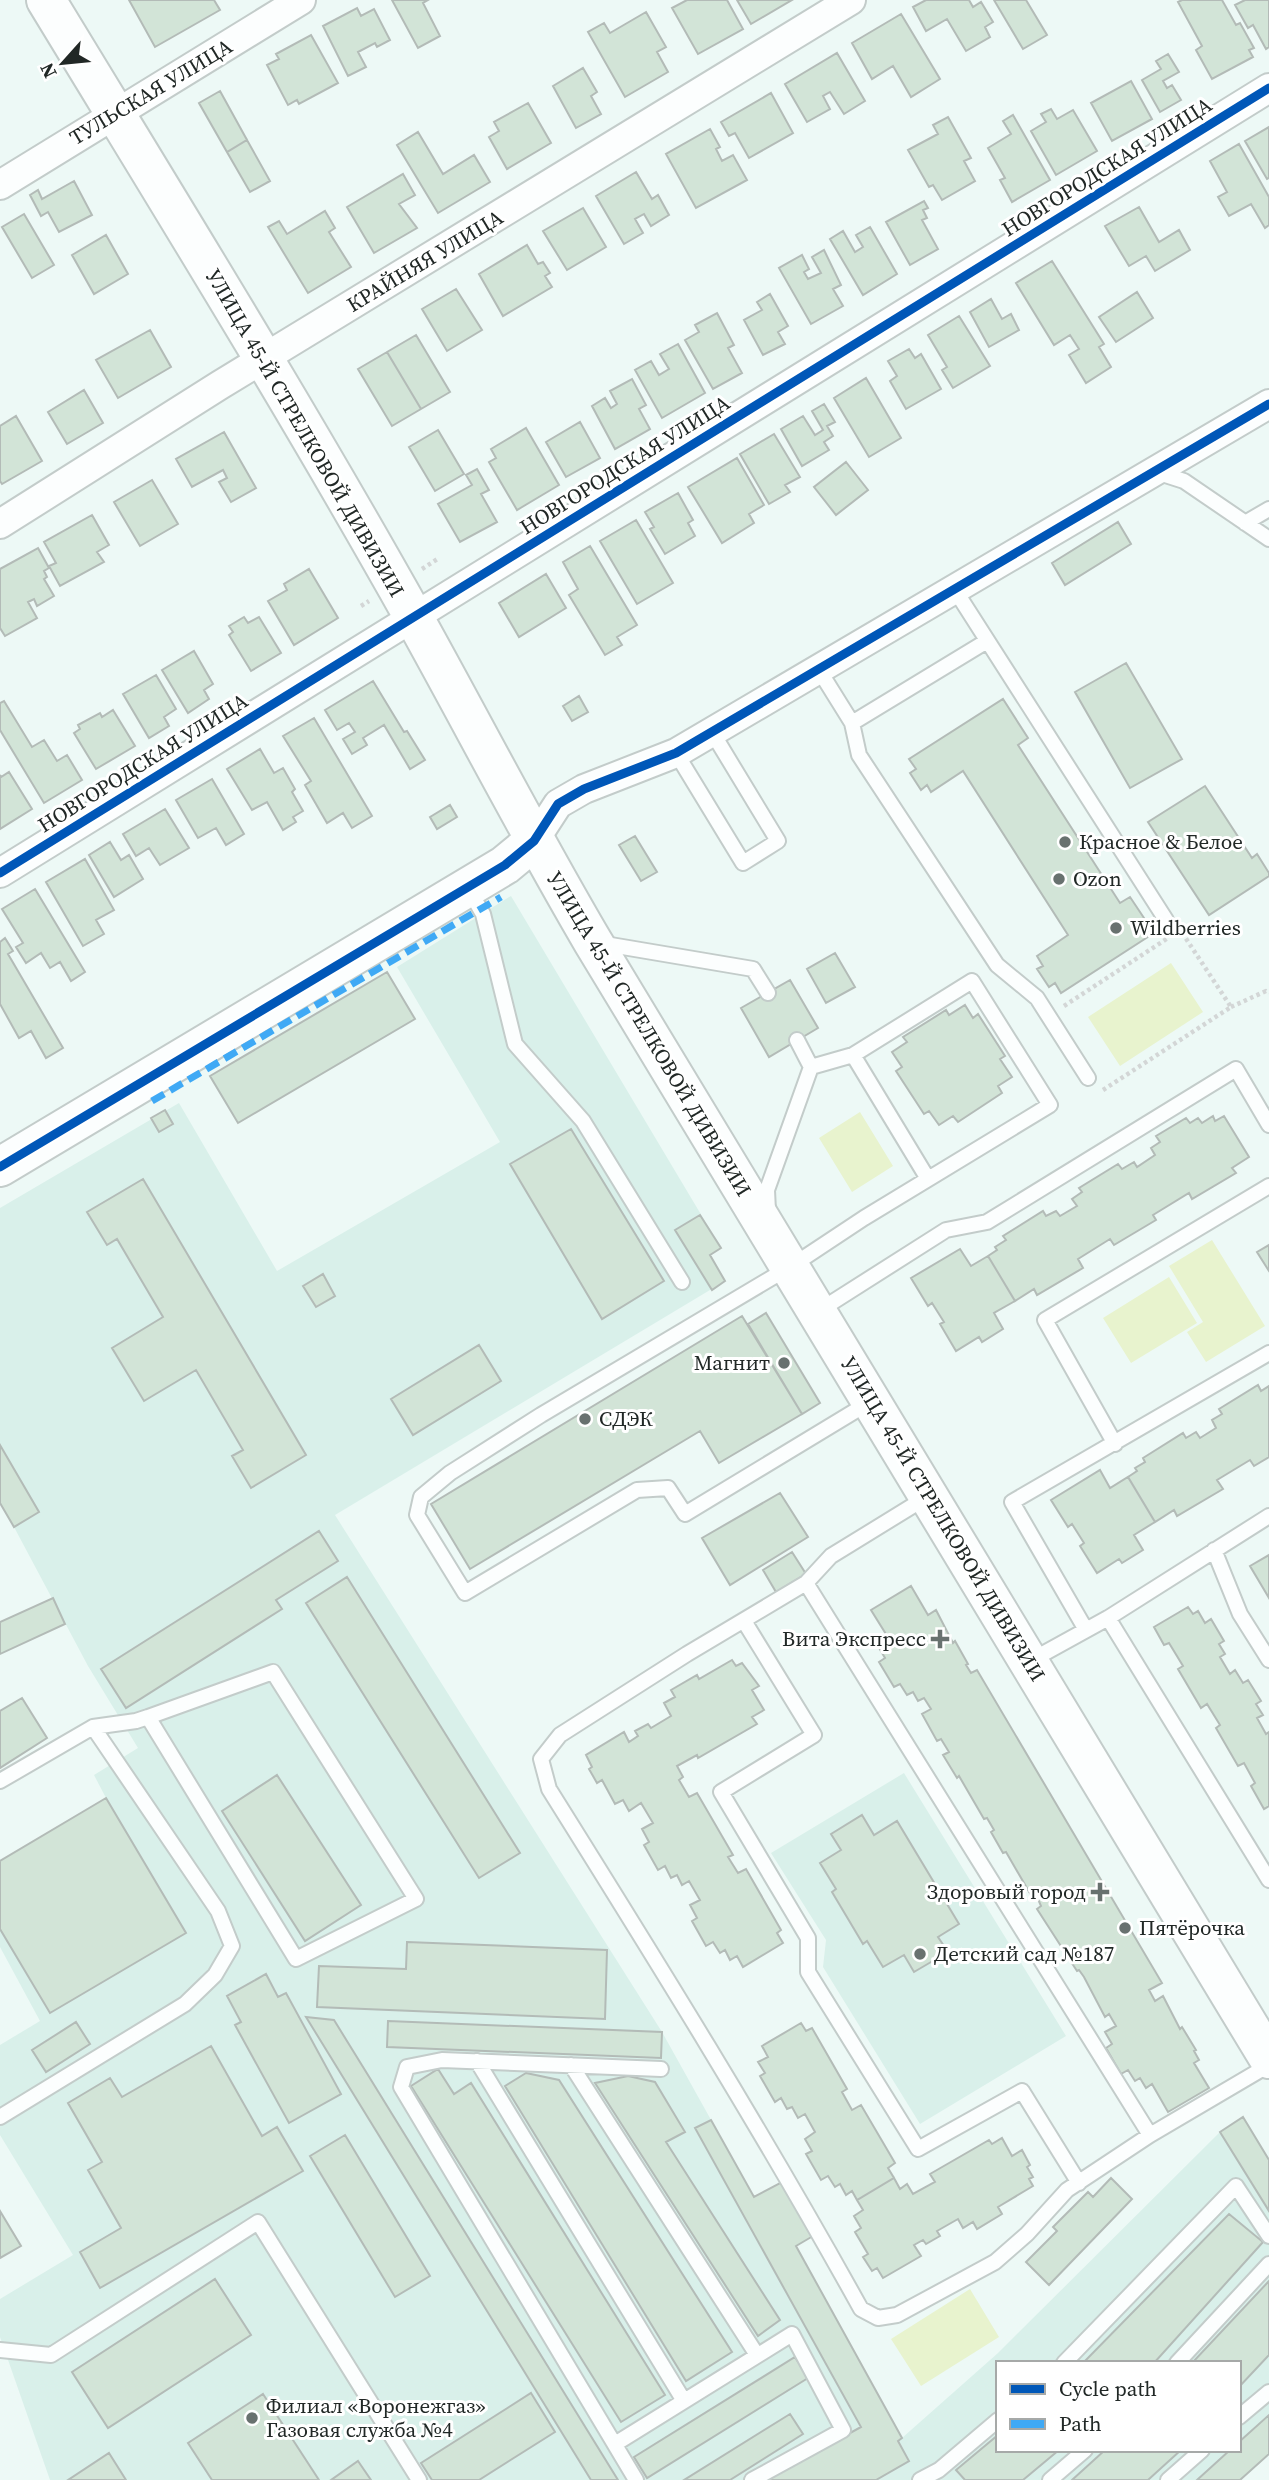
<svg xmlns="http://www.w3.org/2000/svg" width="1269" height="2480" viewBox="0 0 1269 2480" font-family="'Source Serif 4',serif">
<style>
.built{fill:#d9f0ea;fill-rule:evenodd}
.green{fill:#e8f3ce}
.building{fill:#d2e4d7;stroke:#b3bbb7;stroke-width:2}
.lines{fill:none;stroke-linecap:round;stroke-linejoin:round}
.lane-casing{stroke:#c3ccca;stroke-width:18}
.street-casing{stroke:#c3ccca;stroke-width:32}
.secondary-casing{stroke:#c3ccca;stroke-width:42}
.path{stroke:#d3d6d6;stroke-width:4.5;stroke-dasharray:3.5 3.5;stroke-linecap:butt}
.lane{stroke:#fcfefe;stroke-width:14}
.street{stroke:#fcfefe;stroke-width:28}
.secondary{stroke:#fcfefe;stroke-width:38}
.quiet{stroke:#3fa9f5;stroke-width:7;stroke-dasharray:14 7;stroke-linecap:butt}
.cycleway-casing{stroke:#fff;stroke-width:13}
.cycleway{stroke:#0057b8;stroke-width:9}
.poi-dot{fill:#68716f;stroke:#fff;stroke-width:2.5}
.labels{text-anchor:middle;stroke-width:6;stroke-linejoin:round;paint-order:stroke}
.street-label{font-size:21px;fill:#212826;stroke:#fff}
.poi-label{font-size:21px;fill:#212826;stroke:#fff;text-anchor:start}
</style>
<rect width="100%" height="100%" fill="#edf9f6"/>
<path class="built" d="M511,896L721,1248L710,1256L725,1281L335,1515L662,2032L754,2197L782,2182L813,2236L796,2246L902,2438L998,2353L1220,2132L1243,2117L1269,2160V2454L1240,2480H50L0,2337V2299L73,2255L0,2135V2045L40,2021L0,1947V1861L106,1798L94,1775L138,1748L88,1666L14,1527L39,1512L0,1445V1208L179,1103L277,1271L500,1142L397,967ZM998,2363H1239V2450H998Z
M904,1773L1066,2036L920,2124L823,1967L826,1940L771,1853Z"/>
<path class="green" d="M1171,963L1203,1012L1120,1066L1088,1017Z
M860,1112L893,1166L852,1192L819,1138Z
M1212,1240L1265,1326L1206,1362L1187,1332L1203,1322L1169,1266Z
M1169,1277L1197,1323L1131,1363L1103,1318Z
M970,2289L999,2337L921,2386L891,2339Z"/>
<path class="building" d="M129,0H214L220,10L155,47Z
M392,0H428L423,3L440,36L418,48Z
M687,0H727L743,29L698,54L672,8Z
M737,0H792L751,24Z
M926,0H969L973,7L981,2L993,22L985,27L990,37L966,51L947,19L926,31L913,7Z
M994,0H1026L1047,35L1023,49Z
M1182,0H1222L1236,25L1240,23L1254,48L1249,50L1253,57L1212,79L1196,50L1202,46L1178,2Z
M1245,0H1269V47L1266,49L1253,25L1248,28L1235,5Z
M357,8L361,16L374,9L390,40L377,47L375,43L358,52L366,67L348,76L323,26Z
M646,12L666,47L657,52L668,72L625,97L588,32L604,23L610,33Z
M901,14L940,79L911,97L893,66L872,79L852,43Z
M311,35L338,83L299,104L297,100L288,105L267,65L279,59L276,54Z
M837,53L865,101L844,114L830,92L823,96L830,109L807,122L785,84Z
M1168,54L1179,72L1163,81L1167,88L1172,85L1181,100L1160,112L1142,80L1161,69L1156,61Z
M583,68L597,92L591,96L601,114L576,128L553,86Z
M1131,81L1152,119L1112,141L1091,103Z
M220,91L247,140L227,152L199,103Z
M771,93L793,133L749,158L735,133L729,136L721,122Z
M528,103L551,143L507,169L489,137L499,131L494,122Z
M1051,109L1057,119L1073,110L1097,151L1056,175L1031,131L1046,122L1041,114Z
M1013,115L1050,180L1012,202L1000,180L1005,178L988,148L1011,134L1003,121Z
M948,117L971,158L964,161L975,181L942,200L933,185L929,187L908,150L938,134L933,125Z
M1269,127V178L1267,179L1245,141Z
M710,129L720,147L716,149L722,161L733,155L747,180L696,208L666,154Z
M418,132L443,174L474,155L490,182L438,213L397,145Z
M247,140L270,181L250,192L227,152Z
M1239,144L1269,197V225L1265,228L1251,204L1229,216L1218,197L1227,192L1210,161Z
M636,172L652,199L658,195L669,215L651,226L644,214L635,219L643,233L624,244L596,196Z
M403,174L415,195L399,204L417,228L374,253L347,207Z
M74,181L92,215L59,232L48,212L41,216L30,195L38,190L42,199Z
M924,201L928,208L923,210L927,218L922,220L938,249L910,265L886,222Z
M1139,207L1159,242L1179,230L1190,250L1155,271L1146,256L1129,266L1105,226Z
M583,208L606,247L567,270L543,231Z
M325,211L335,228L329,232L351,267L308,293L268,227L279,221L287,234Z
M24,214L54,265L32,278L2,227Z
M870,227L897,274L863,295L830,239L843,231L855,252L863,247L856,235Z
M106,235L128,274L94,294L72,255Z
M527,245L538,264L543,262L550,273L545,276L552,287L503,316L479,274Z
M824,250L841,285L833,289L843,306L811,324L779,268L802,255L809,269L804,272L808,279L821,273L812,257Z
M1052,261L1104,344L1099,347L1111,367L1086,383L1069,355L1079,349L1070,335L1054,345L1016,283Z
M456,289L482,330L447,351L422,309Z
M1137,292L1153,318L1116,342L1099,317Z
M770,294L788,326L778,332L785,344L763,355L744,320L762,310L757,302Z
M991,299L1002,319L1011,314L1019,330L989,347L970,312Z
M717,313L734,345L728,348L742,373L713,389L685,340L699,332L695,325Z
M959,316L990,366L953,388L942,370L947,367L928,335Z
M150,330L171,367L118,398L96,360Z
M416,335L450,392L421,409L387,352Z
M678,344L705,393L662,418L635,370L651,361L659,375L669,369L660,354Z
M909,349L915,358L921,354L941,389L906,409L890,381L897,376L888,361Z
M387,352L421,409L392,426L358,369Z
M866,378L901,438L869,457L834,398Z
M632,379L646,405L639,409L650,429L615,449L592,406L605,398L611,408L617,404L610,391Z
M84,390L103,423L67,444L48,412Z
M824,404L835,422L827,426L833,436L824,442L829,450L802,466L781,429L803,416L815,435L823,430L812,411Z
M16,416L42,461L2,484L0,481V426Z
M580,422L600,458L566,477L546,442Z
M526,428L559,485L517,510L489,462L496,458L491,449Z
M438,430L464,474L435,491L409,447Z
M224,432L256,488L231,502L219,482L227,478L223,470L192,487L176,459Z
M774,434L800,477L785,485L790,492L769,504L740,454Z
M737,458L764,505L749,514L754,523L722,543L688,487Z
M846,462L868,490L836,515L814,487Z
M477,469L489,490L481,494L497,522L460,542L438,504L472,485L466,475Z
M152,480L178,524L140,546L114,502Z
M678,493L693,520L688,523L695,536L665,554L650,529L654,527L645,512Z
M92,515L109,545L97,552L104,562L60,586L49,566L56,563L44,542Z
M636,520L673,583L637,604L600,541Z
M1118,522L1131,544L1065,585L1052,563Z
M590,546L637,625L617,637L622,645L605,655L569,595L578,589L563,562Z
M38,548L49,568L44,571L47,577L44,579L54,596L37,606L34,599L28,602L37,618L5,636L0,628V569Z
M309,569L338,618L294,645L268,601L287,590L284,584Z
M546,574L566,608L519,637L499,603Z
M244,617L248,623L259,617L281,653L251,671L229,635L233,632L229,626Z
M194,651L213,684L204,690L209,699L188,713L162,670Z
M1126,663L1182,759L1130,788L1075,692Z
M156,675L176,709L164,717L169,726L149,738L123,694Z
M373,681L404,732L407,731L425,760L410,769L384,725L363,738L367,745L352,754L343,739L355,732L349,723L337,730L325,710Z
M579,696L588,712L572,721L563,706Z
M1003,699L1028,738L1018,745L1120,903L1130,897L1154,933L1061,993L1055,983L1049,987L1037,969L1043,966L1037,956L1068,935L963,771L931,792L927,785L921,790L910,773L916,769L909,759Z
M4,701L32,747L44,740L57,761L67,755L82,780L44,803L0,730V703Z
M113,710L135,746L96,769L74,733L80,729L78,725L100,713L102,717Z
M314,718L372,816L352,828L343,813L327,823L305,785L311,781L283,736Z
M260,749L274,773L283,768L295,789L292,792L303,811L293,817L296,822L283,830L267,802L252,810L227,769Z
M9,772L32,809L0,829V775L1,777Z
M212,779L244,834L226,845L216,828L198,838L176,800Z
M1205,786L1252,858L1257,854L1269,873V876L1209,915L1148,822Z
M450,805L457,817L437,829L430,817Z
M165,809L189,848L160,865L149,848L136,856L123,834Z
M635,836L657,872L641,881L619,845Z
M110,842L121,860L129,855L143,879L114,897L89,855Z
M85,859L114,910L96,920L104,934L83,946L46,882Z
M35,889L85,972L71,981L60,962L50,968L41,953L26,963L16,947L23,943L2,909Z
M5,938L13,951L8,954L63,1048L46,1058L31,1031L19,1038L0,1004V942Z
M835,953L855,987L826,1003L807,969Z
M387,972L415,1019L238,1123L210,1076Z
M790,980L818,1028L769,1057L741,1008Z
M965,1005L973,1018L978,1014L1005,1056L1000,1059L1012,1077L998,1086L1002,1093L958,1122L953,1116L939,1125L929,1111L924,1114L896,1071L902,1067L892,1052L907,1042L903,1037L946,1010L949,1015Z
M165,1110L173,1124L159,1132L151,1118Z
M1213,1116L1215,1121L1224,1116L1249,1157L1232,1168L1236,1173L1192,1199L1189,1193L1153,1215L1156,1220L1114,1245L1110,1239L1078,1259L1083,1268L1037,1295L1034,1289L1015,1301L988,1256L997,1250L995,1247L1006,1240L1003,1236L1043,1211L1046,1216L1056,1211L1060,1216L1077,1206L1072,1199L1082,1192L1079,1188L1118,1164L1122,1169L1134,1162L1137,1167L1155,1155L1151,1148L1160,1142L1156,1136L1186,1118L1190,1123L1198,1118L1202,1123Z
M571,1129L664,1281L602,1319L510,1164Z
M143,1179L306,1455L251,1488L232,1456L243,1450L196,1370L144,1401L112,1348L163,1317L117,1239L107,1245L87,1212Z
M700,1215L721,1248L710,1255L725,1281L712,1290L675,1230Z
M1269,1245V1271L1257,1252Z
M960,1249L971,1266L988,1256L1015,1301L994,1313L1003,1329L982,1342L979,1337L956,1351L940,1324L944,1322L932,1303L928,1306L911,1278Z
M323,1274L335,1296L316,1307L303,1286Z
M766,1313L820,1403L802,1414L748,1324Z
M742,1316L802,1414L719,1463L700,1431L470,1569L431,1504Z
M479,1345L501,1381L413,1435L391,1399Z
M1258,1385L1261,1391L1269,1386V1457L1254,1466L1250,1460L1217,1480L1223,1489L1177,1516L1174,1510L1155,1522L1128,1477L1137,1471L1135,1468L1145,1462L1143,1458L1183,1433L1186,1438L1196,1432L1200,1438L1216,1428L1212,1420L1222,1414L1219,1409Z
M0,1445L39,1512L14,1527L0,1503Z
M1100,1470L1110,1488L1128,1477L1155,1522L1134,1535L1143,1550L1122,1563L1119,1559L1097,1573L1080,1546L1084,1543L1072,1524L1068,1527L1051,1500Z
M780,1493L808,1537L730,1585L702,1538Z
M319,1531L338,1561L276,1600L282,1609L126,1708L101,1669Z
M792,1552L806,1574L776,1592L763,1570Z
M1269,1555V1598L1250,1566Z
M347,1577L520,1853L479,1878L306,1603Z
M911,1586L928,1615L936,1610L953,1643L955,1641L968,1664L966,1665L971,1673L977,1670L1162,1983L1149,1990L1155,2001L1163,1996L1180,2029L1182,2027L1196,2050L1194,2051L1199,2060L1194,2063L1209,2088L1168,2112L1152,2084L1146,2088L1140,2078L1135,2081L1128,2070L1121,2074L1106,2048L1112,2044L1105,2032L1116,2026L1109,2014L1105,2017L1084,1977L1079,1970L1077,1971L1037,1909L1041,1906L1038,1899L1033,1893L1031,1895L1006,1852L1003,1853L991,1832L994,1830L987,1818L984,1819L959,1776L957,1778L943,1755L949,1752L941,1739L937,1741L922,1714L931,1709L924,1698L918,1701L913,1692L907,1695L900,1684L894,1687L879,1662L885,1658L878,1646L889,1639L871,1610Z
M53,1598L65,1624L0,1654V1622Z
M1188,1607L1193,1614L1198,1611L1205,1623L1211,1619L1224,1641L1219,1644L1225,1654L1220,1657L1230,1674L1235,1670L1243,1683L1248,1680L1261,1701L1256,1704L1263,1715L1257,1718L1266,1734L1269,1732V1806L1264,1809L1251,1786L1255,1783L1244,1763L1238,1766L1216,1728L1220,1725L1207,1704L1201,1708L1178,1669L1183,1666L1169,1643L1164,1645L1154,1627Z
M732,1660L736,1666L742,1663L759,1686L752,1690L764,1710L752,1717L757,1724L698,1758L697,1755L677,1766L683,1777L679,1780L689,1797L697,1793L733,1855L728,1857L738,1873L746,1869L781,1930L777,1933L783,1943L743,1967L737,1956L730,1960L725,1950L720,1953L713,1942L706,1946L692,1921L697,1918L690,1905L700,1900L689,1881L682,1885L677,1875L671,1878L665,1866L658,1870L644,1845L649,1842L642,1829L653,1823L641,1803L629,1811L623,1800L615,1804L602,1780L597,1783L589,1769L592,1767L586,1755L624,1732L629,1742L638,1736L635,1731L648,1724L651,1728L671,1716L664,1703L675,1697L671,1690L697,1675L699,1679Z
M22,1698L47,1738L0,1768V1711Z
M277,1775L361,1905L305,1941L222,1811Z
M106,1798L186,1933L50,2013L0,1929V1861Z
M862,1815L874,1835L897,1821L959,1924L938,1937L948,1952L914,1972L904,1955L883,1967L867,1941L863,1944L832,1892L836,1889L820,1863L841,1850L831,1834Z
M407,1942L607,1950L605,2019L317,2007L319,1966L406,1969Z
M266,1974L278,1997L286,1993L341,2094L289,2123L235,2025L241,2022L227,1996Z
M306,2017L334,2020L618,2480H591Z
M388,2021L662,2032L661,2058L387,2047Z
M76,2022L90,2044L46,2072L32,2050Z
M801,2023L806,2031L812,2028L847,2089L842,2092L852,2110L861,2105L895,2163L888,2168L894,2178L857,2200L852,2191L846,2195L840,2184L835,2187L828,2176L821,2180L806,2154L812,2151L805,2139L815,2132L805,2114L798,2118L792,2107L787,2109L781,2098L775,2102L760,2076L765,2073L758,2062L768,2057L762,2046Z
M211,2046L262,2136L277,2127L303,2171L100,2288L80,2252L121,2228L88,2170L102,2162L68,2103L110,2078L122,2097Z
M438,2069L454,2094L471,2083L665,2395L621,2422L411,2086Z
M526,2073L559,2080L732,2352L686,2381L505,2086Z
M628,2076L655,2082L685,2132L666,2142L780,2320L758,2336L595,2083Z
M1243,2117L1269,2160V2211L1220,2132Z
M711,2120L754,2197L782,2182L813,2236L796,2246L902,2438L898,2441L909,2461L876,2480H765L861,2427L695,2128Z
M345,2135L430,2276L395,2297L310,2156Z
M1002,2138L1012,2156L1022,2150L1030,2165L1027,2167L1033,2177L1029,2179L1033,2186L998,2207L1002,2214L977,2229L973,2222L963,2228L958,2219L937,2231L940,2236L926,2244L923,2240L914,2245L921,2256L883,2278L877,2268L872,2271L863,2257L868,2254L855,2232L861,2228L854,2216L863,2210L857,2200L894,2178L900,2189L907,2184L913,2194L935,2182L930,2174L989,2140L992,2144Z
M1111,2178L1132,2199L1049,2285L1026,2262L1057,2231L1053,2227L1088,2192L1093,2197Z
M0,2211L21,2246L0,2258Z
M1229,2214L1263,2242L1154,2363H1083Z
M215,2279L251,2335L108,2428L72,2372Z
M1269,2281V2355L1239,2387V2363H1192Z
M795,2357L808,2378L647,2478L634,2457Z
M531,2393L555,2432L479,2480H432L421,2463Z
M263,2394L319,2480H212L188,2443Z
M790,2414L803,2434L730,2480H684Z
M1269,2415V2454L1240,2480H1197L1230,2450H1239V2442Z
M998,2435V2450H1059L1023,2480H965L956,2470Z
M1105,2450H1181L1148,2480H1072Z
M109,2453L126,2480H68Z
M358,2461L371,2480H331Z"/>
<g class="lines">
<defs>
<path id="lane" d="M1156,472L1184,481L1269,539
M1245,523L1269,509
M955,590L1166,920
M819,670L852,723L987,641
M852,723L859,755L997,965L1037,998L1088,1078
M676,753L743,863L778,841L712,732
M468,888L483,914L515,1044L583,1121L682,1282
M599,943L753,969L768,993
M853,1055L928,1179
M811,1067L853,1055L972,981L1050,1105L864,1218L790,1267L541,1415L450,1473L421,1497L417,1515L465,1593L637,1490L668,1488L685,1514L870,1402
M768,1211L767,1190L811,1067L797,1040
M817,1312L946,1230L987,1222L1236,1069L1269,1125
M1115,1444L1045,1320L1269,1186
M927,1497L831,1556L806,1583L687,1654L560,1735L541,1759L549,1789C656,1960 763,2132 861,2309L878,2318L897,2315L995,2262L1027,2234L1067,2190L1150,2135L1269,2065
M1214,1550L1240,1614L1269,1660
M806,1583L1150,2135
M1108,1618L1269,1880
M744,1621L814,1735L721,1792L808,1938V1972L918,2149L1022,2091L1079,2183
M1086,1630L1012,1502L1269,1353
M1030,1661L1108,1618L1269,1516
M0,1781L93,1727L136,1721L148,1717L273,1672L416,1899L296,1959L148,1717
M477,2061L684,2401
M571,2065L757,2355
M0,2117L185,2004L215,1975L232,1946L218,1911L93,1727
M0,2350L51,2355L258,2222L419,2480
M1064,2363L1236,2186L1269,2236
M1177,2363L1269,2264
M1239,2417L1269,2392
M615,2444L792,2334L843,2430L752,2480
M636,2480L401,2087L407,2067L442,2060L661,2069
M920,2480L939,2470L998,2420
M1050,2480L1085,2450
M1168,2480L1202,2450"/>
<path id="street" d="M0,185L301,0
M0,524L220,385L851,0
M534,841L558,804L584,789L676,753L1269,404
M0,873L1269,88"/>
<path id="secondary" d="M46,0C170,204 296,407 413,616C473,724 530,835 593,942L1269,2059
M0,1167L505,865L534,841"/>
</defs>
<use href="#lane" class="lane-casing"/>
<use href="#street" class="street-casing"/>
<use href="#secondary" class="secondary-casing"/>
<path class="path" d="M422,569L439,558
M361,606L369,601
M1064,1006L1168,938
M1231,1007L1266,991L1269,993
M1103,1090L1231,1007L1181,931"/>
<use href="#lane" class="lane"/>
<use href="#street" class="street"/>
<use href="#secondary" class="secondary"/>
<path class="quiet" d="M152,1101L501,897"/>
<defs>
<path id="cycleway" d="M0,873L1269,88
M0,1167L505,865L534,841L558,804L584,789L676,753L1269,404"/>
</defs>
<use href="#cycleway" class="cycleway-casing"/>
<use href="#cycleway" class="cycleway"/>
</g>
<g class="poi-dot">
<circle cx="1065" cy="842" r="7"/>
<circle cx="1059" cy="879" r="7"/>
<circle cx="1116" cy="928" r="7"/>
<circle cx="784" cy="1363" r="7"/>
<circle cx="585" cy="1419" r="7"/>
<path d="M936.5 1628.5h7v7h7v7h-7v7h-7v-7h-7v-7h7z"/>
<path d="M1096.5 1881.5h7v7h7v7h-7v7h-7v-7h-7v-7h7z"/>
<circle cx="1125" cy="1928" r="7"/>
<circle cx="920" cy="1954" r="7"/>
<circle cx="252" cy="2418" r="7"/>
</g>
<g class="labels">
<g class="street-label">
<text transform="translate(151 92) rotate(-31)" y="7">ТУЛЬСКАЯ УЛИЦА</text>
<text transform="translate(1107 167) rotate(-32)" y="7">НОВГОРОДСКАЯ УЛИЦА</text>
<text transform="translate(425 261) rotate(-31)" y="7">КРАЙНЯЯ УЛИЦА</text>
<text transform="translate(305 433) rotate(60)" y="7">УЛИЦА 45-Й СТРЕЛКОВОЙ ДИВИЗИИ</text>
<text transform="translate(625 465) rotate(-32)" y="7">НОВГОРОДСКАЯ УЛИЦА</text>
<text transform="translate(143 763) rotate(-32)" y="7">НОВГОРОДСКАЯ УЛИЦА</text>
<text transform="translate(649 1034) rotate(59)" y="7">УЛИЦА 45-Й СТРЕЛКОВОЙ ДИВИЗИИ</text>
<text transform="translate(943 1519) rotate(59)" y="7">УЛИЦА 45-Й СТРЕЛКОВОЙ ДИВИЗИИ</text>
</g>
<g class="poi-label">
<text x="1079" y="849">Красное &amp; Белое</text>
<text x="1073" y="886">Ozon</text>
<text x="1130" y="935">Wildberries</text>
<text x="770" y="1370" text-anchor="end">Магнит</text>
<text x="599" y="1426">СДЭК</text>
<text x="926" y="1646" text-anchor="end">Вита Экспресс</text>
<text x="1086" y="1899" text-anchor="end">Здоровый город</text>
<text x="1139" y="1935">Пятёрочка</text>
<text x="934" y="1961">Детский сад №187</text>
<text x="266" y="2413">Филиал «Воронежгаз»<tspan x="266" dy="24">Газовая служба №4</tspan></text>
</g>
</g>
<rect x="996" y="2361" width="245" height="91" fill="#ffffff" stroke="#a6a9a8" stroke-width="2"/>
<rect x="1010" y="2384" width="35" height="10" fill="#0057b8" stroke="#a6a9a8" stroke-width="2"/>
<text x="1059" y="2396" font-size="21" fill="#212826">Cycle path</text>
<rect x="1010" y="2419" width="35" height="10" fill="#3fa9f5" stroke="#a6a9a8" stroke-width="2"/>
<text x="1059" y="2431" font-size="21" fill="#212826">Path</text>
<g transform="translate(63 63) rotate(243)" stroke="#ffffff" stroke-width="5" paint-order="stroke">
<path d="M0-5L12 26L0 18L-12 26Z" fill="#212826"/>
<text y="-10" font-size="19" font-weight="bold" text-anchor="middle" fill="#212826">N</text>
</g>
</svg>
